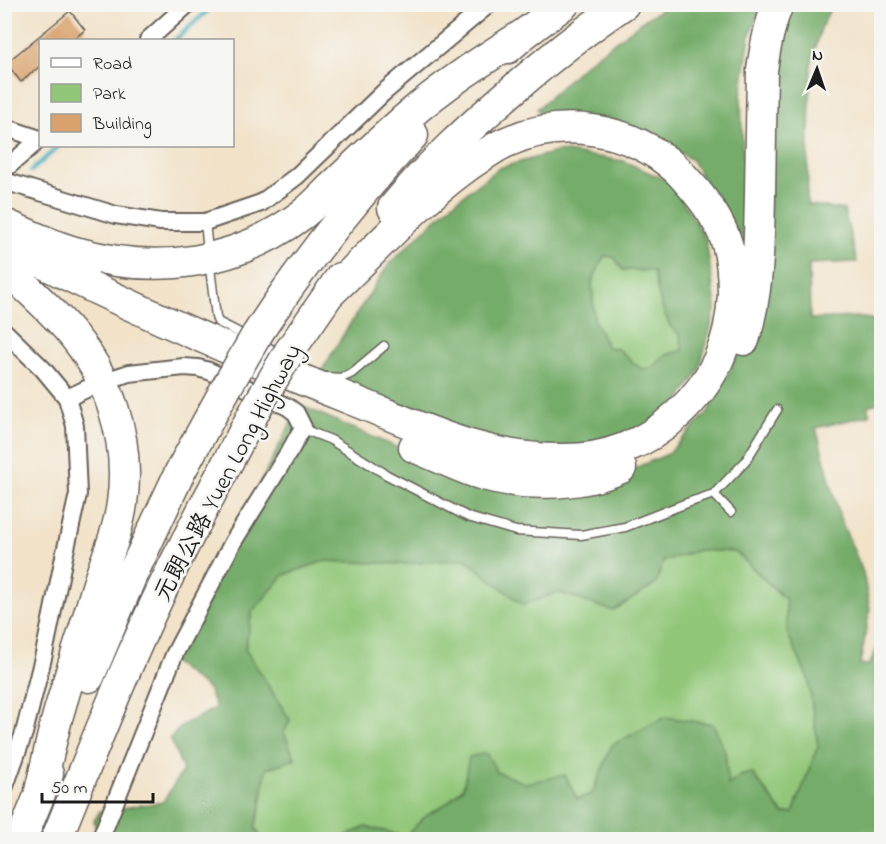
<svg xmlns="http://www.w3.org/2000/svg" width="886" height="844" viewBox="0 0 886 844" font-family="'Indie Flower','LXGW WenKai TC',sans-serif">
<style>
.green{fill:#92c779;stroke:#57724a;stroke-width:1.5}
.forest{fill:#75ac69;stroke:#486442;stroke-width:1.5;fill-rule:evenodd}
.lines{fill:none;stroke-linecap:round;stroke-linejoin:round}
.stream{stroke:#3baaba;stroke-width:4.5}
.building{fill:#d9a26c}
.service-casing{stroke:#676158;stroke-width:11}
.minor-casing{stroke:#676158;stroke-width:20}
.motorway-casing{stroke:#676158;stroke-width:33}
.service{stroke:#fff;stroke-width:8}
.minor{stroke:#fff;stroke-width:16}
.motorway{stroke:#fff;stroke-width:30}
.motorway-bridge-casing{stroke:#676158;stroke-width:33;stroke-linecap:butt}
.motorway-bridge{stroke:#fff;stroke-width:30}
.labels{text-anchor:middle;stroke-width:5;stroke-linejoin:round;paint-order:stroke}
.street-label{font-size:24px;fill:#1c1c1c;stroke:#f6f6f2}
</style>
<rect width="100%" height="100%" fill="#f6f6f2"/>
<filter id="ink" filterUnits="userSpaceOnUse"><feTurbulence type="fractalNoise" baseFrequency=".0167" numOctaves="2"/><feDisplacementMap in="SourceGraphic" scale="12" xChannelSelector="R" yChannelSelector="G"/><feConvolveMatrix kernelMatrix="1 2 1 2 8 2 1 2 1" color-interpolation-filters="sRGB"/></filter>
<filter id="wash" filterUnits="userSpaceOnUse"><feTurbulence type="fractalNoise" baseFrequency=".008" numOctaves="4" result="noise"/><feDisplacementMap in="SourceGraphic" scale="24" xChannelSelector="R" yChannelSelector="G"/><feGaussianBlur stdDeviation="1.35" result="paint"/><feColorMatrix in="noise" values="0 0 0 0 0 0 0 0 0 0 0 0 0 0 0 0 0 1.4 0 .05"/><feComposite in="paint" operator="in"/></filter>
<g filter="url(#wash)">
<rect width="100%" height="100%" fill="#f2e2c8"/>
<path class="green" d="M604,256L614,257L623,270L653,271L661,304L670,326L680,335L683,350L664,356L652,368L641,369L618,349L607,348L594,319L592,282Z
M699,550L736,552L786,600L787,632L808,678L818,746L793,813L784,814L752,773L740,776L728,786L725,752L612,745L592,794L577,799L565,775L526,784L496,772L470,757L463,787L446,804L426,815L406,836L366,827L338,839H262L255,827L260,810L266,769L295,758L284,733L290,720L245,649L252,612L284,575L324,561L404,564L465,559L523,605L558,592L613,611L663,561Z"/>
<path class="forest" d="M669,5H762L750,35L741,96L744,195L743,245L735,247L718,208L692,160L644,130L598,121L544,116L537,109L585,64L647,18Z
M789,5H832L821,28L811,65L807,204L844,210L857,262L809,264L810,319L858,317L881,321L882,402L867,406L870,415L816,428L840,518L863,572L870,609L860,664L869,665L881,641V839H338L366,827L406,836L426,815L446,804L463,788L469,757L486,753L497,772L525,783L565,775L577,799L592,794L612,745L665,717L713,724L725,752L728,785L740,776L752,773L783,814L793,813L818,746L808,678L787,632L786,600L736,552L699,550L663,561L656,584L613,611L558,592L523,605L465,559L404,564L324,561L284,575L252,612L245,649L290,720L284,733L295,759L266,769L260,810L255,827L262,839H97L94,821L100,811L163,802L183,770L170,738L184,724L216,708L208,689L172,662L214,573L300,405L423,459L590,487L668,454L708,412L738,354L762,290L768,107Z
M559,151L624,161L672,183L706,240L716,307L699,371L669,415L620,441L563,453L502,443L319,375L348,327L389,264L452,204L499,168ZM604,256L614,257L623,270L653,271L661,304L670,326L680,335L683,350L664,356L652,368L641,369L618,349L607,347L594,319L592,282Z"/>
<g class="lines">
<path class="stream" d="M175,40L215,4
M31,171L59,146"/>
</g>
<g id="blocks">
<path class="building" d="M70,11L85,30L72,40H40V66L21,82L6,63Z"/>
</g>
</g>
<g filter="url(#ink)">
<use href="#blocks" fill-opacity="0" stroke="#676158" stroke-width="1.5"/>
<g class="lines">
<defs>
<path id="service" d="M205,222L208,251
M210,268L216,317L218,322L283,355
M326,377L341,378L352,373L384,346
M303,429L331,440L387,475L468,517L516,531L581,535L625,527L687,503L714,494L731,512
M714,494L745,462L777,410"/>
<path id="minor" d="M148,40L188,4
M4,127L40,139
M4,170L40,139
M4,181L116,215L161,222H205L261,203L297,176L383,93L489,4
M4,331L43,369L67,398L75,426L78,494L64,557L44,654L24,733L4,789
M67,398L97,384
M100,840L174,655L233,542L292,447L303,427L296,413L288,407L209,371L198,368L184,367L129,373L114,378"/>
<path id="motorway" d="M508,48L524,34L564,4
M393,208C429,164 471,126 514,89C549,59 585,30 624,4
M7,225C31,235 54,247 79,253C158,275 237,264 303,214C315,205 325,193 336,183C359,161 382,139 406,118C442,86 483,60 524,34
M4,243C116,302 232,352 350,399C421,427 482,459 561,459C605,460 646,444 678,414C714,381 731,343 733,294C733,275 732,256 725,238C717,217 705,201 690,184C685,179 681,173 676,169C631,128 564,117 509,141C500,144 492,150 484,155C426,192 380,246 330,293
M4,267C25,286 47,306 66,327C109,375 131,439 122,503C118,534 105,560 96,590C84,632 70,673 58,715C51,740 46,766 40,791
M256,336C302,264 355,198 413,135
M744,340C759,293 759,243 760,194C761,153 761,111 762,70C765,47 769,26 778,4
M289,352L340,278
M414,447C434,455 454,465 474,472C518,487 579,487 621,468
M89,677L131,577L180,472L225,390
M21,840L48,774
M56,840C94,747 130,653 175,563C202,510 230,458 258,405"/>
</defs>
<use href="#service" class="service-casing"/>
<use href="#minor" class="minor-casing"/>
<use href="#motorway" class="motorway-casing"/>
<use href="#service" class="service"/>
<use href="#minor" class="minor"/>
<use href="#motorway" class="motorway"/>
<defs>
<path id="motorway-bridge" d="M225,390L256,336
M258,405L289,352"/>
</defs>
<use href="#motorway-bridge" class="motorway-bridge-casing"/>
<use href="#motorway-bridge" class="motorway-bridge"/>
</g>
</g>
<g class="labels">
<g class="street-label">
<text transform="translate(227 472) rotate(-62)" y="8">元朗公路 Yuen Long Highway</text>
</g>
</g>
<rect width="886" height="844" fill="none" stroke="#f6f6f2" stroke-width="24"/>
<rect x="39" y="39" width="195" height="108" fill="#f6f6f2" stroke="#9f9f9c" stroke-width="1.5"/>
<rect x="51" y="58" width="30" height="9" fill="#ffffff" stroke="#9f9f9c" stroke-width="1.5"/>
<text x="93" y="69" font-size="18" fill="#1c1c1c">Road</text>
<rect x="51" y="84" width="30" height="18" fill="#92c779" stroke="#9f9f9c" stroke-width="1.5"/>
<text x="93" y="99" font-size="18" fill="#1c1c1c">Park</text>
<rect x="51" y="114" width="30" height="18" fill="#d9a26c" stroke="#9f9f9c" stroke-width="1.5"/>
<text x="93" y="129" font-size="18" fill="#1c1c1c">Building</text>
<g transform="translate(817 69) rotate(2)" stroke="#f6f6f2" stroke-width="4.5" paint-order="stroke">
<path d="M0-4.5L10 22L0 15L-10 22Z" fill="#1c1c1c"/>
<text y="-9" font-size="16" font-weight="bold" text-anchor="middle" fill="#1c1c1c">N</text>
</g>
<path d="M42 793v9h111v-9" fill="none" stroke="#1c1c1c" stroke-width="3"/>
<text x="51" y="793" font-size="18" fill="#1c1c1c" stroke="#f6f6f2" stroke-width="4.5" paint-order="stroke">50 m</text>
</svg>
